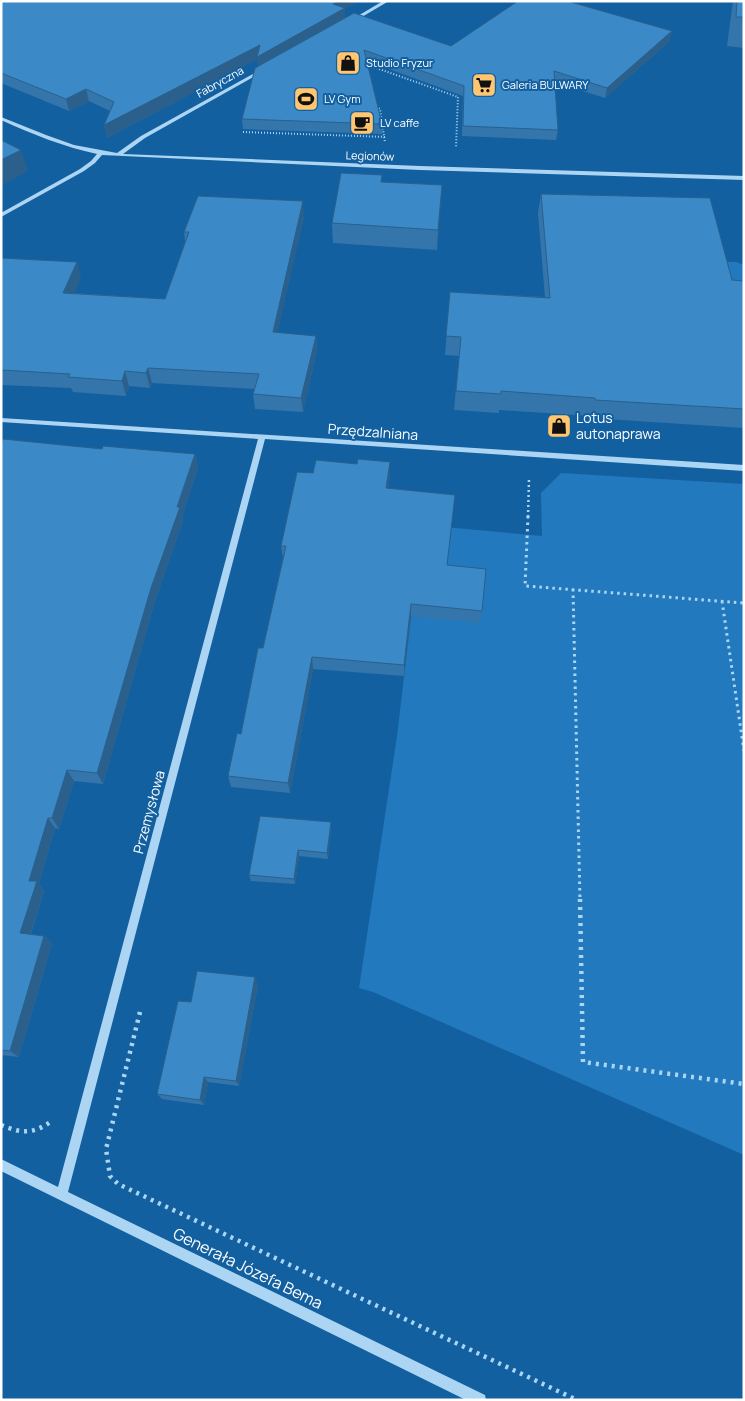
<svg xmlns="http://www.w3.org/2000/svg" width="745" height="1401" viewBox="0 0 745 1401" font-family="Manrope,sans-serif">
<style>
.green{fill:#2279bd}
.lines{fill:none;stroke-linecap:round;stroke-linejoin:round}
.path-far3{stroke:#acd5f4;stroke-width:2;stroke-dasharray:1 2;stroke-linecap:butt}
.path-far2{stroke:#acd5f4;stroke-width:2.5;stroke-dasharray:2 3;stroke-linecap:butt}
.path-far1{stroke:#acd5f4;stroke-width:3;stroke-dasharray:2.5 4;stroke-linecap:butt}
.path{stroke:#acd5f4;stroke-width:4.5;stroke-dasharray:3 5;stroke-linecap:butt}
.minor{fill:#acd5f4;fill-rule:evenodd}
.wall{fill:#3476ab}
.shaded-wall{fill:#2a608b}
.building{fill:#3c89c7;stroke:#2a608b}
.labels{text-anchor:middle;stroke-width:4;stroke-linejoin:round;paint-order:stroke}
.far-poi-label{font-size:11px;fill:#fff;stroke:#1360a0;text-anchor:start}
.far-street-label{font-size:11px;fill:#fff;stroke:#1360a0}
.poi-label{font-size:14px;fill:#fff;stroke:#1360a0;text-anchor:start}
.street-label{font-size:14px;fill:#fff;stroke:#1360a0}
.near-street-label{font-size:16px;fill:#fff;stroke:#1360a0}
</style>
<rect width="100%" height="100%" fill="#1360a0"/>
<path class="green" d="M679,260L736,262L744,265V283L669,264Z
M561,473L744,484V1155L373,992L359,988L397,736L422,525L542,536L541,493Z"/>
<g class="lines">
<path class="path-far3" d="M365,64L458,97L456,147
M376,107L380,109L385,143
M243,132L386,137"/>
<path class="path-far2" d="M528,517L529,479"/>
<path class="path-far1" d="M528,516L525,586L744,603
M573,589L580,901
M722,601L744,751"/>
<path class="path" d="M580,899L583,1062L744,1084
M140,1012L106,1149L110,1176L118,1184L577,1400
M1,1125C22,1134 33,1134 52,1121"/>
<path class="minor" d="M383,1H389L355,21L351,20Z
M262,69H264V71L145,138L123,154L420,166L744,176V180L420,170L102,155L95,163L84,171L1,217V213L80,169L91,161L97,154C64,147 32,134 1,120V117L46,135L74,145L117,153L141,136Z
M1,418L744,465V471L265,439L68,1192L485,1395L486,1400H466L1,1171V1159L58,1187L258,439L1,422Z"/>
</g>
<path class="wall" d="M1,1L345,9V18L451,46L670,41L605,98L554,82L558,130L556,140L462,136L463,96L367,61L382,124V134L243,129L242,119L258,66L257,59L107,138L104,125L110,111L89,101L69,111L1,83Z
M733,1H744V48L727,46Z
M382,182L442,185L437,250L333,243L332,223Z
M541,194L732,280L744,281V428L591,418V416L499,410V413L454,410L459,356L445,355L450,292L545,297L538,213Z
M304,216L277,333L316,336L317,350L303,412L255,409L253,394L255,389L152,383L150,388L129,386L126,396L73,392L71,388L1,385V258L81,277L74,293L165,299L185,242L184,232Z
M1,443L195,454L198,468L182,517L183,521L155,601L103,784L74,781L59,829L55,828L39,884L44,891L31,934L44,936L52,944L19,1057L1,1055Z
M313,473L390,475L388,489L447,565L482,611L480,623L411,616L404,676L313,669L290,793L231,787L228,776L241,734L263,648L283,558L281,546Z
M331,822V828L328,859L299,856L295,884L251,881L249,875Z
M258,985L239,1086L208,1082L204,1105L162,1099L157,1094L191,1002Z"/>
<path class="shaded-wall" d="M338,1H360L345,9V20L258,68L257,59L107,138L104,125Z
M672,31L670,41L605,98L607,88Z
M86,89L89,101L69,111L66,99Z
M21,150L28,171L1,186V160Z
M442,185L441,205L437,250L438,230Z
M303,201L304,216L274,347L273,332Z
M77,262L81,277L68,308L63,293Z
M316,336L317,350L303,412L301,398Z
M148,368L152,383L150,388L146,373Z
M125,371L129,386L126,396L122,381Z
M195,454L198,468L182,517L183,521L155,601L103,784L97,773L151,588Z
M390,462V475L386,501V488Z
M411,604V616L404,676V665Z
M312,657L313,669L290,793L288,783Z
M67,770L74,781L59,829L52,818Z
M48,818L55,828L39,884L44,891L28,942L20,933L29,881Z
M331,822V828L328,859L327,853Z
M298,850L299,856L295,884L294,879Z
M44,936L52,944L19,1057L10,1051Z
M255,977L258,985L239,1086L236,1081Z
M204,1077L208,1082L204,1105L200,1100Z"/>
<path class="building" d="M1,1H338L333,4L345,8L257,57L260,45L104,125L114,102L86,89L66,99L1,73Z
M518,1H567L672,31L607,88L554,71L558,130L463,126L464,86L364,50L382,124L242,119L255,68L354,13L451,46Z
M737,1H744V17H736Z
M1,140L21,150L1,160Z
M341,173L382,175L381,182L442,185L438,230L332,223Z
M541,194L710,198L732,280L744,281V409L595,400V398L501,391V394L456,391L461,337L446,336L450,292L550,298Z
M198,196L303,201L273,332L316,336L301,398L253,394L259,374L148,368L146,373L125,371L122,381L68,377L70,374L1,370V258L77,262L63,293L165,299L189,232H184Z
M3,439L102,449L103,446L195,454L177,507H180L151,588L97,773L67,770L52,818H48L29,881H37L20,933L44,936L10,1051L1,1050V443Z
M358,459L390,462L386,488L455,495L447,565L486,569L482,611L411,604L404,665L312,657L288,783L228,776L237,733L241,734L258,648H263L286,546H281L297,472L313,473L316,460L357,464Z
M260,816L331,822L327,853L298,850L294,879L249,875Z
M197,971L255,977L236,1081L204,1077L200,1100L157,1094L178,1001L191,1002Z"/>
<defs>
<symbol id="shop-square" viewBox="-11 -11 22 22"><rect x="-9" y="-9" width="18" height="18" rx="4" fill="#ffc56f" stroke="#1360a0"/><path d="M-5-2.5h2.3a2.7 3.5 0 0 1 5.4 0H5L5.5 6h-11ZM-1.5-2.5h3a1.5 2.3 0 0 0-3 0Z" fill="#111"/></symbol>
<symbol id="supermarket-square" viewBox="-11 -11 22 22"><rect x="-9" y="-9" width="18" height="18" rx="4" fill="#ffc56f" stroke="#1360a0"/><path d="M-6-5.5h2.5l.6 2H6L4.5 2H-2.5L-4.4-4H-6ZM-1.5 3.2a1.3 1.3 0 1 0 .1 0ZM3 3.2a1.3 1.3 0 1 0 .1 0Z" fill="#111"/></symbol>
<symbol id="stadium-square" viewBox="-11 -11 22 22"><rect x="-9" y="-9" width="18" height="18" rx="4" fill="#ffc56f" stroke="#1360a0"/><path d="M0-5a6.5 5 0 1 0 0 10a6.5 5 0 1 0 0-10ZM-3.5-1.8h7v3.6h-7Z" fill="#111"/></symbol>
<symbol id="cafe-square" viewBox="-11 -11 22 22"><rect x="-9" y="-9" width="18" height="18" rx="4" fill="#ffc56f" stroke="#1360a0"/><path d="M-5.5-4.5H6V0H3Q3 3.5 0 3.5H-2.5Q-5.5 3.5-5.5 0ZM3-3.2v2h1.7v-2ZM-6 4.5H4V6H-6Z" fill="#111"/></symbol>
</defs>
<g fill-rule="evenodd">
<use href="#shop-square" x="334" y="49" width="28" height="28"/>
<use href="#supermarket-square" x="470" y="71" width="28" height="28"/>
<use href="#stadium-square" x="292" y="85" width="28" height="28"/>
<use href="#cafe-square" x="348" y="109" width="28" height="28"/>
<use href="#shop-square" x="545" y="412" width="28" height="28"/>
</g>
<g class="labels">
<g class="far-poi-label">
<text x="366" y="67">Studio Fryzur</text>
<text x="502" y="89">Galeria BULWARY</text>
<text x="324" y="103">LV Gym</text>
<text x="380" y="127">LV caffe</text>
</g>
<g class="far-street-label">
<text transform="translate(220 82) rotate(-29)" y="4">Fabryczna</text>
<text transform="translate(370 156) rotate(2)" y="4">Legionów</text>
</g>
<g class="poi-label">
<text x="576" y="423">Lotus<tspan x="576" dy="16">autonaprawa</tspan></text>
</g>
<g class="street-label">
<text transform="translate(373 432) rotate(4)" y="5">Przędzalniana</text>
<text transform="translate(149 812) rotate(-75)" y="5">Przemysłowa</text>
</g>
<g class="near-street-label">
<text transform="translate(248 1268) rotate(26)" y="6">Generała Józefa Bema</text>
</g>
</g>
<rect width="745" height="1401" fill="none" stroke="#ffffff" stroke-width="5"/>
</svg>
